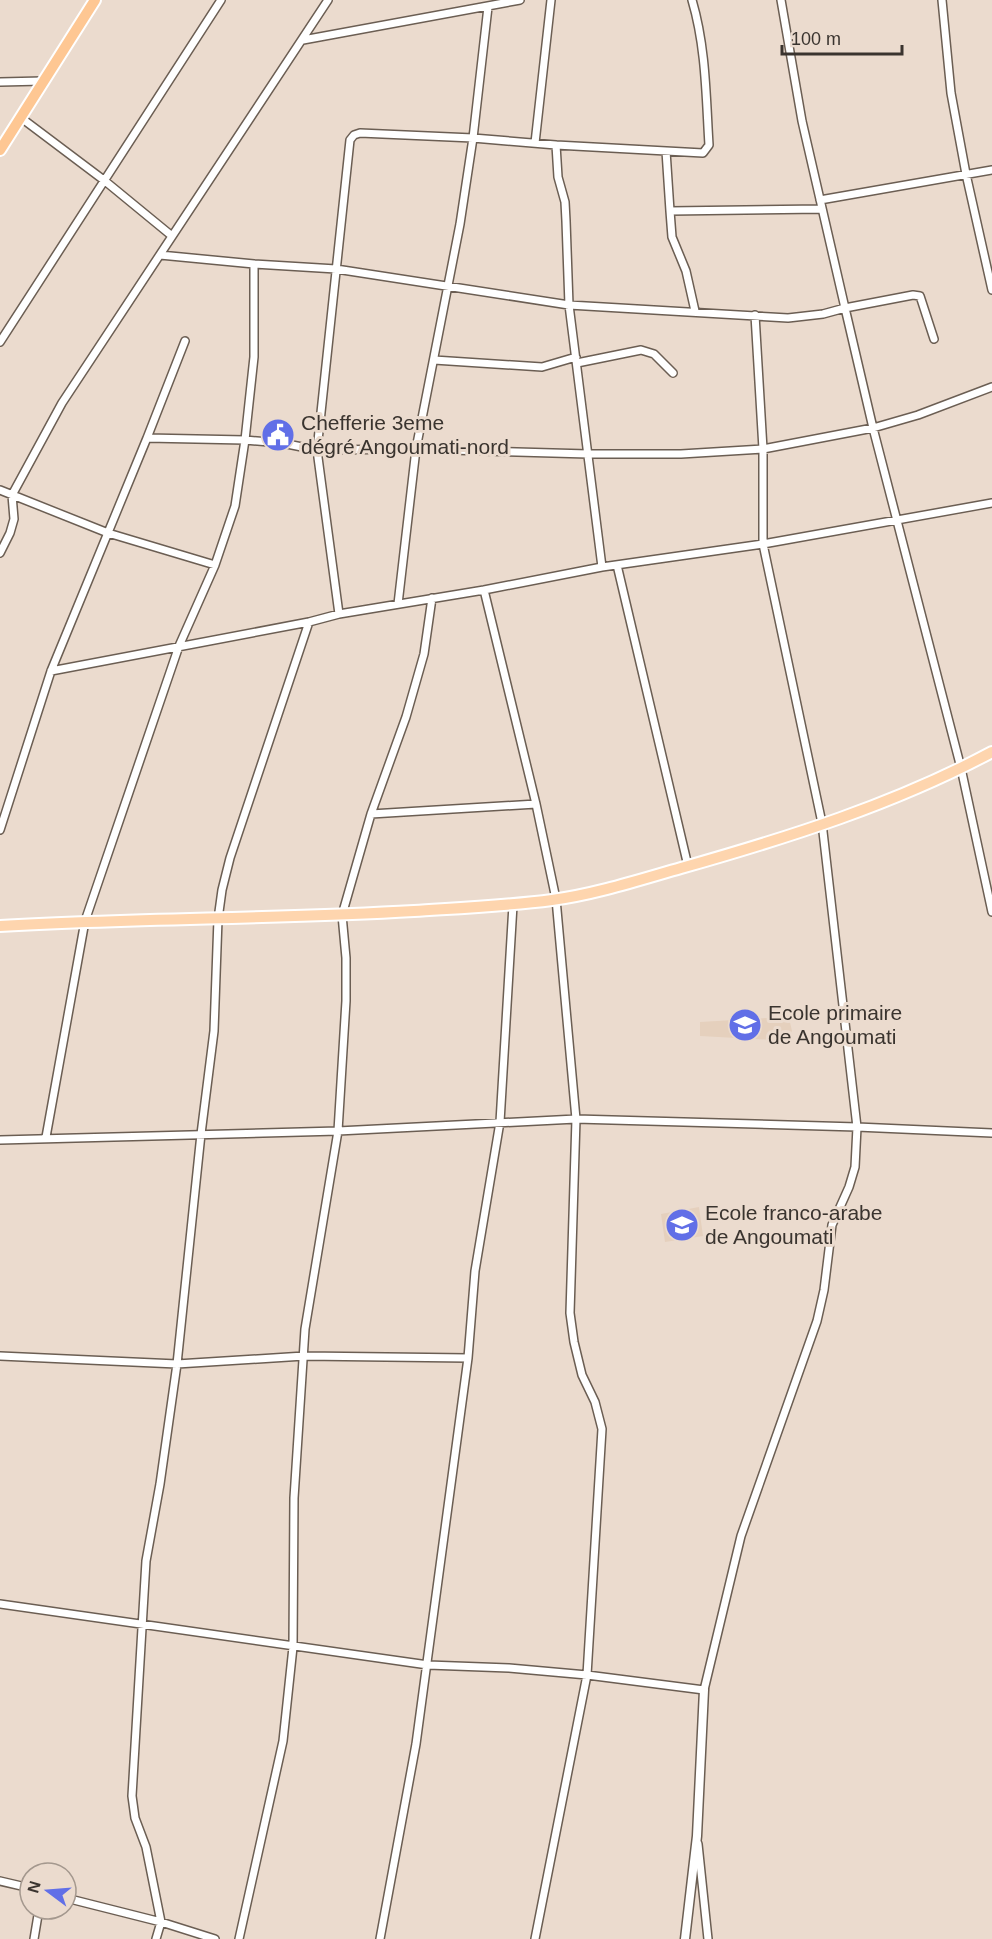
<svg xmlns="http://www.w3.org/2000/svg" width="992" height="1939" viewBox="0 0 992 1939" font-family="Arial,sans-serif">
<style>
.built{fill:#e5d0bd}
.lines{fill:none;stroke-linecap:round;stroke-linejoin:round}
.minor-casing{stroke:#6b5e53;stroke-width:10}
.tertiary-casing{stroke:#6b5e53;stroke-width:11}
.primary-casing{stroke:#fff;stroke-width:14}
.trunk-casing{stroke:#fff;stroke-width:14}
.minor{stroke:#fff;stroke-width:7}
.tertiary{stroke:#fff;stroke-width:8}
.primary{stroke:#fed5ae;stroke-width:10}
.trunk{stroke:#fec793;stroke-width:10}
.labels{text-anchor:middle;stroke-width:6;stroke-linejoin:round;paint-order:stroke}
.poi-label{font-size:21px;fill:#3a342f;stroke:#ebdbce;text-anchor:start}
</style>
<rect width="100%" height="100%" fill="#ebdbce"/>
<path class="built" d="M768,1018H789L792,1031L789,1038L774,1040L700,1036V1022Z
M699,1207L703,1236L665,1242L661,1214Z"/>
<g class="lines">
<defs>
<path id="minor" d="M781,0L802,121L845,308L913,295L920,296L934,339
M942,0L951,93L966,174L992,290
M303,40L520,0
M0,82L43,81
M20,117L105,181L172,236
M535,143L551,0
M556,145L703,153L709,145C706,97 706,47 692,0
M666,151L670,211
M820,200L992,170
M160,255L254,264
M695,311L686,271L672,237L670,211L822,209
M0,342L221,0
M434,360L542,367L576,357
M577,363L641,350L654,354L673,373
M147,438L185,341
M0,490L108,533L215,565
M0,553L10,533L14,519L12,495L62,403L328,0
M617,565L688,866
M484,590L536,804L556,899L576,1119L570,1313L574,1342L582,1375L595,1402L602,1429L587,1675L535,1939
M398,604L416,449L460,224L473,138L488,7
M339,614L317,450L350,140L354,135L360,133L473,138L556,145L558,177L565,202L566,221L569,305L602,567
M51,671L309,622L339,614L484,590L602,567L763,544L992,503
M371,814L536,804
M0,830L51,671L147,438L245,440L282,443L317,450L416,449L588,454H681L763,449L873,428L918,415L992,387
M46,1137L85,921L179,646L215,565L235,506L245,440L254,357V264L336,269L569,305L788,318L823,314L845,308L873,428L961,768L992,912
M0,1140L338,1131L576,1119L857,1127L992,1133
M0,1356L177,1364L304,1356L468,1358
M0,1604L428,1665L509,1668L587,1675L704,1690L741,1536L817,1321L824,1290L832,1225L849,1187L855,1167L857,1127L822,823L763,544V449L755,315
M698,1844L708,1939
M0,1881L30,1888
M66,1898L161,1922L215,1939
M34,1939L39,1909
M156,1939L161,1922L146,1847L135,1818L132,1796L146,1561L160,1484L177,1364L201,1134L214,1031L218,919L222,890L230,858L309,622
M239,1939L283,1741L293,1647L294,1498L305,1329L338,1131L346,1001V958L342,915L371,814L406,717L424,654L432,598
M380,1939L416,1744L468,1358L475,1271L500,1122L513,905"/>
<path id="tertiary" d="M685,1939L697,1836L704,1690"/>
<path id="primary" d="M0,926C138,918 276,919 414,911C460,908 506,906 552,900C596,894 639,880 681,868C787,838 895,804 992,752"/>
<path id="trunk" d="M0,150L95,0"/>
</defs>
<use href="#minor" class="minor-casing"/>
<use href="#tertiary" class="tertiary-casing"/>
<use href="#primary" class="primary-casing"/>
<use href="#trunk" class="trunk-casing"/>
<use href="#minor" class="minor"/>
<use href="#tertiary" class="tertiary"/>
<use href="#primary" class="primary"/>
<use href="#trunk" class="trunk"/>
</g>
<defs>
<symbol id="civic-disc" viewBox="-11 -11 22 22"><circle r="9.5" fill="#616fe7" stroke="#ebdbce"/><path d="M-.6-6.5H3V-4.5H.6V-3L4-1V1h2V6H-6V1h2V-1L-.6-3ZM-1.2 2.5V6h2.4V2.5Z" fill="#fff"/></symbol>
<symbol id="school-disc" viewBox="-11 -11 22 22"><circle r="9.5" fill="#616fe7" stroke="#ebdbce"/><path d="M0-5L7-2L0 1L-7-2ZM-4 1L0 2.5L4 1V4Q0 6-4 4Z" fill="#fff"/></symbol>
</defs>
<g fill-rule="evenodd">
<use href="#civic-disc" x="259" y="416" width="38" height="38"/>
<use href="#school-disc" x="726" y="1006" width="38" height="38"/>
<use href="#school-disc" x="663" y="1206" width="38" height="38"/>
</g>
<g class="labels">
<g class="poi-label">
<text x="301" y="430">Chefferie 3eme<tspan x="301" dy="24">dégré Angoumati-nord</tspan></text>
<text x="768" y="1020">Ecole primaire<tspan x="768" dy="24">de Angoumati</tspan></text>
<text x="705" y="1220">Ecole franco-arabe<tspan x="705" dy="24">de Angoumati</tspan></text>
</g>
</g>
<g transform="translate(48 1891) rotate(286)"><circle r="28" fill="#ebdbce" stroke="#a4988e" stroke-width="1.5"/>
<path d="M0-4.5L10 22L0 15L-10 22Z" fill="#616fe7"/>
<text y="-9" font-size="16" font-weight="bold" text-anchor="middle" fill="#3a342f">N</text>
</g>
<path d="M782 45v9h120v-9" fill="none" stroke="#3a342f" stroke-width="3"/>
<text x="791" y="45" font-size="18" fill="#3a342f" stroke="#ebdbce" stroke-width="4.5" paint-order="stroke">100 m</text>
</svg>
